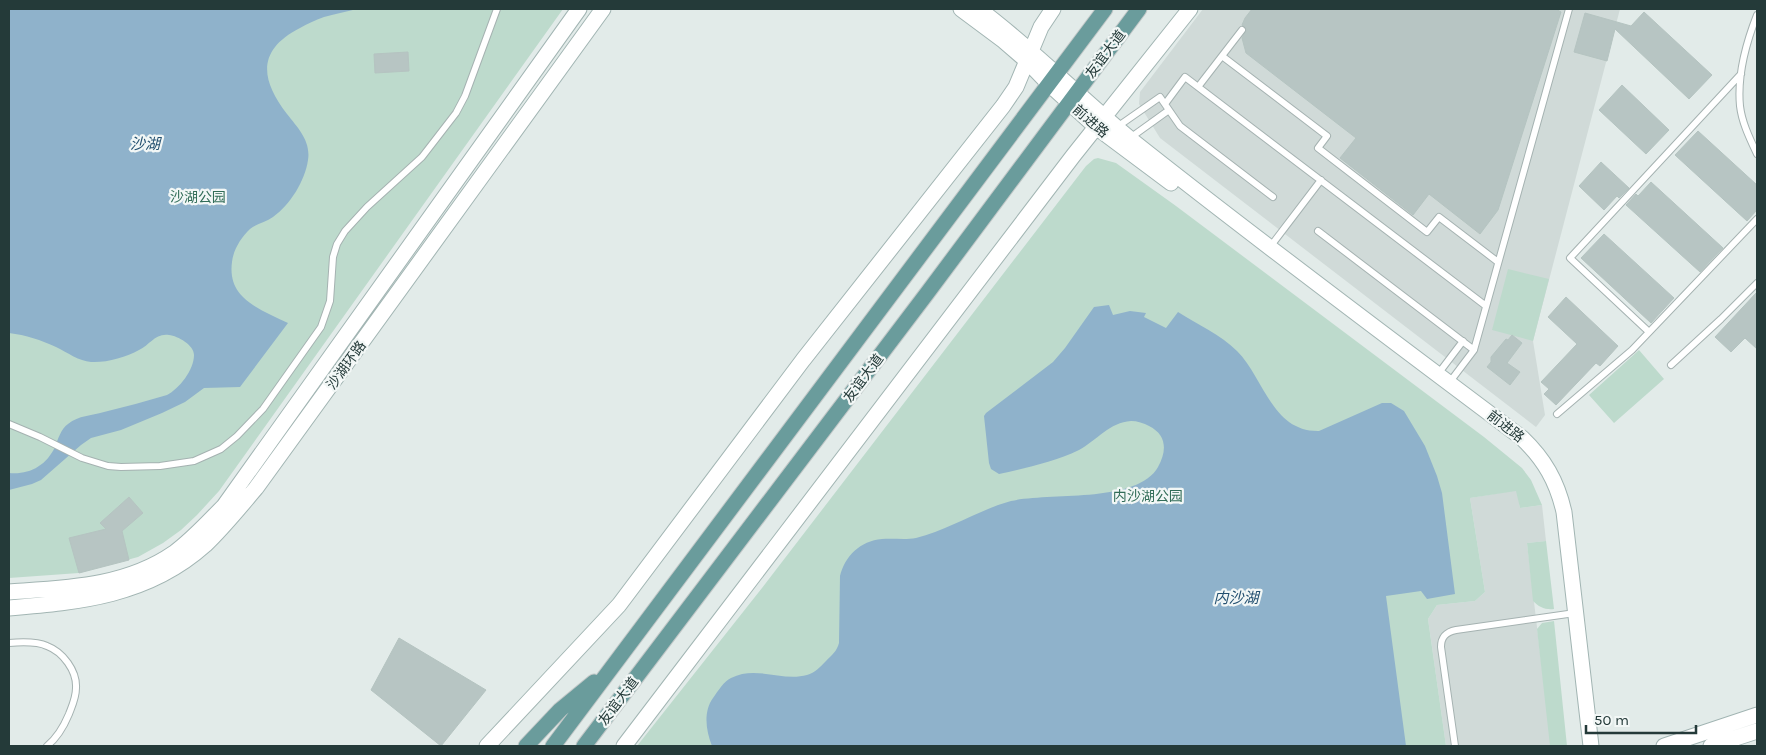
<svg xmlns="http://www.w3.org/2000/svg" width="1766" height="755" viewBox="0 0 1766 755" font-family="Karla,'Noto Sans SC',sans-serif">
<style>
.built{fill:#d0dad8}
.green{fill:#bddacc}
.water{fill:#8fb2cb}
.building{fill:#b7c5c3;stroke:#b5c4c1}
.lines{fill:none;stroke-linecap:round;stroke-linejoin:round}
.lane-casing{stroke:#a5b2b1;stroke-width:8}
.secondary-casing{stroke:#a2b5b3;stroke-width:17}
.primary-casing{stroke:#c2c8c8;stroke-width:17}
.lane{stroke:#fff;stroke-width:6}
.secondary{stroke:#fff;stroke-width:15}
.primary{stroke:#6a9c9c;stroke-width:15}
.labels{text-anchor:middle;stroke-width:4.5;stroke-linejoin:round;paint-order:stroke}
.street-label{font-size:14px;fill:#243a39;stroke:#f2f7f6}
.park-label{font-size:14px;fill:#326d58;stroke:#f2f7f6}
.water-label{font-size:15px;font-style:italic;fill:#235070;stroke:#f2f7f6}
</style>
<rect width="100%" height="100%" fill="#e2ebe9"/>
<path class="built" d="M1203,9H1620L1533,341L1545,415L1536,427L1160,138L1139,104L1140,92Z
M1517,490L1520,508L1542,505L1546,541L1527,543L1551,745L1550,746H1446L1428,619L1437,605L1475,601L1485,592L1470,498Z"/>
<path class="green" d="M9,9H563L219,491L197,515L181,530L163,543L138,557L79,573L9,578Z
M1098,158L1116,163L1176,206L1484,437L1522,468L1531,480L1542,505L1520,508L1516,491L1470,498L1485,592L1475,601L1437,605L1428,619L1446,746H637L762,588L1086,166L1094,159Z
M1508,269L1549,279L1533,341L1492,330Z
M1639,350L1664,379L1614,423L1589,395Z
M1546,541L1554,609C1545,610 1539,607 1533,601L1527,543Z
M1554,621L1567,746H1550L1537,629L1542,623Z"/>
<path class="water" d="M9,9H357C346,12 334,14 324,17C315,20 307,24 300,28C257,50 260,79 287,114C298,128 311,141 308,160C305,181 290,205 273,217C266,222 256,224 250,229C241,237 233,251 232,262C227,299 260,309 288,323L240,387L204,388L185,402L162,413L121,430L91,438L81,445L41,480L32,484L9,490V473C29,475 46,466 55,447C58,439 61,429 68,424C79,415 91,416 104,412C125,407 146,401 167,395C179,389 194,370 194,355C194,345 178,336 169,335C155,333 150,345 139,350C126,357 106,363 91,362C79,361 68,353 56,347C41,340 26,335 9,333Z
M1109,305L1113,315L1130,311L1146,313L1144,317L1166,328L1178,312C1197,324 1221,335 1237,351C1264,378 1272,432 1319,431L1382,403H1391L1404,411L1425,446L1437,476L1442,493L1455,594L1427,599L1421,591L1386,596L1406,746H712C706,731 703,712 713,698C718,691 724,681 731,678C756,665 782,682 807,675C815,673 820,667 826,661C832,655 837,651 839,643L840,576C845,556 860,541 882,539C893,538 905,540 916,538C949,530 978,510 1011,501C1049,492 1137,504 1158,467C1167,451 1167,435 1149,426C1144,423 1137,421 1131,421C1110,422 1096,441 1079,450C1054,462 1026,468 999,474L991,469L989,463L984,416L986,413L1053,362L1065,348L1094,307Z"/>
<path class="building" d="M1252,9H1556L1561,12L1498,210L1480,234L1429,194L1413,215L1340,158L1356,138L1246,53L1242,38L1247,29L1242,25L1245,18Z
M1644,12L1712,75L1689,99L1615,29L1607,61L1574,52L1585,13L1631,26Z
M408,52L409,71L375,73L374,54Z
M1622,85L1669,130L1646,154L1599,110Z
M1698,131L1757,185V210L1747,221L1675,155Z
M1601,162L1629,188L1619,198L1617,196L1604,210L1579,186Z
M1651,182L1723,248L1700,272L1626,205L1636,194L1638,196Z
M1604,234L1674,298L1651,323L1581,258Z
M1757,292V349L1745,338L1731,352L1715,337Z
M1566,297L1618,346L1600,366L1596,363L1556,405L1544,394L1549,389L1541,382L1577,344L1548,317Z
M1512,335L1522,343L1507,363L1520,372L1510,385L1487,367L1491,362V357L1506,339L1508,340Z
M129,497L143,513L122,531L129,560L79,573L69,538L106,529L100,523Z
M399,638L486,690L441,746L371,690Z"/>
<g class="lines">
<defs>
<path id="lane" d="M1757,15C1746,43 1737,75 1740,106C1742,123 1750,139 1757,154
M1222,56L1327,136L1318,148L1427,232L1439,217L1498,262
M1198,87L1242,30
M1165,104L1185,77L1486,306
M1117,127L1160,97L1180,126L1273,197
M1130,138L1169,110
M1318,231L1474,350
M1270,247L1321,180
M1649,332L1570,258L1741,74
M1671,365L1721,319L1757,283
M1438,374L1463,341
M1449,383L1474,350L1569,9
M1557,414L1632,350L1757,219
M9,424L40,437L82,458L108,466L121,467L160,466L194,461L221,449L237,436L263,409L321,327L330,301L333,257L337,244L345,231L367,207L422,157L456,113L465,96L497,9
M9,643C21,642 36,641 47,646C63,652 77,671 76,688C76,698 72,706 69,714C64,726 57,738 47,746
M1455,746L1441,647C1441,637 1446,632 1456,630L1575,613"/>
<path id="secondary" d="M961,9L1004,41L1027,61L1049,84L1096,127L1171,183
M979,9C1034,50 1081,99 1134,142C1261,243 1392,340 1522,438C1544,459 1557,481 1564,512L1591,746
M9,592C66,588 125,587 174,553C193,539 208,522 224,506L579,9
M9,608C80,602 148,596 205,545C223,528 239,508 256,488L603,9
M487,746L619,605L803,360L1003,106L1016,87L1041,27L1053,9
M624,746L1073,156L1190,9
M1664,746L1757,715
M1711,746L1757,731"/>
<path id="primary" d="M526,746L560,710L594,682
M553,746L1105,9
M584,746L928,292L1139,9"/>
</defs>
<use href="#lane" class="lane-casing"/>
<use href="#secondary" class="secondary-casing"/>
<use href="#primary" class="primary-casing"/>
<use href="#lane" class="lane"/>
<use href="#secondary" class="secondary"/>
<use href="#primary" class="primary"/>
</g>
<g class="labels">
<g class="street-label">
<text transform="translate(1105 54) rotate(-53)" y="5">友谊大道</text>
<text transform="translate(1091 121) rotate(41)" y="5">前进路</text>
<text transform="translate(346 365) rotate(-54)" y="5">沙湖环路</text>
<text transform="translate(863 378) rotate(-53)" y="5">友谊大道</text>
<text transform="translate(1506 426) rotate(38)" y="5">前进路</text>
<text transform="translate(618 701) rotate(-53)" y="5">友谊大道</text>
</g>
<g class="park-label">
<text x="198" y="202">沙湖公园</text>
<text x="1148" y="501">内沙湖公园</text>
</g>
<g class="water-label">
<text x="145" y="149">沙湖</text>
<text x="1236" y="603">内沙湖</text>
</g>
</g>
<rect width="1766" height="755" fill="none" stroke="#243a39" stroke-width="20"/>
<path d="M1586 725v8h110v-8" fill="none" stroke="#243a39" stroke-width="2.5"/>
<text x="1594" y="725" font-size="15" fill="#243a39" stroke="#f2f7f6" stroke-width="4" paint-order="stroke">50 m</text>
</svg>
